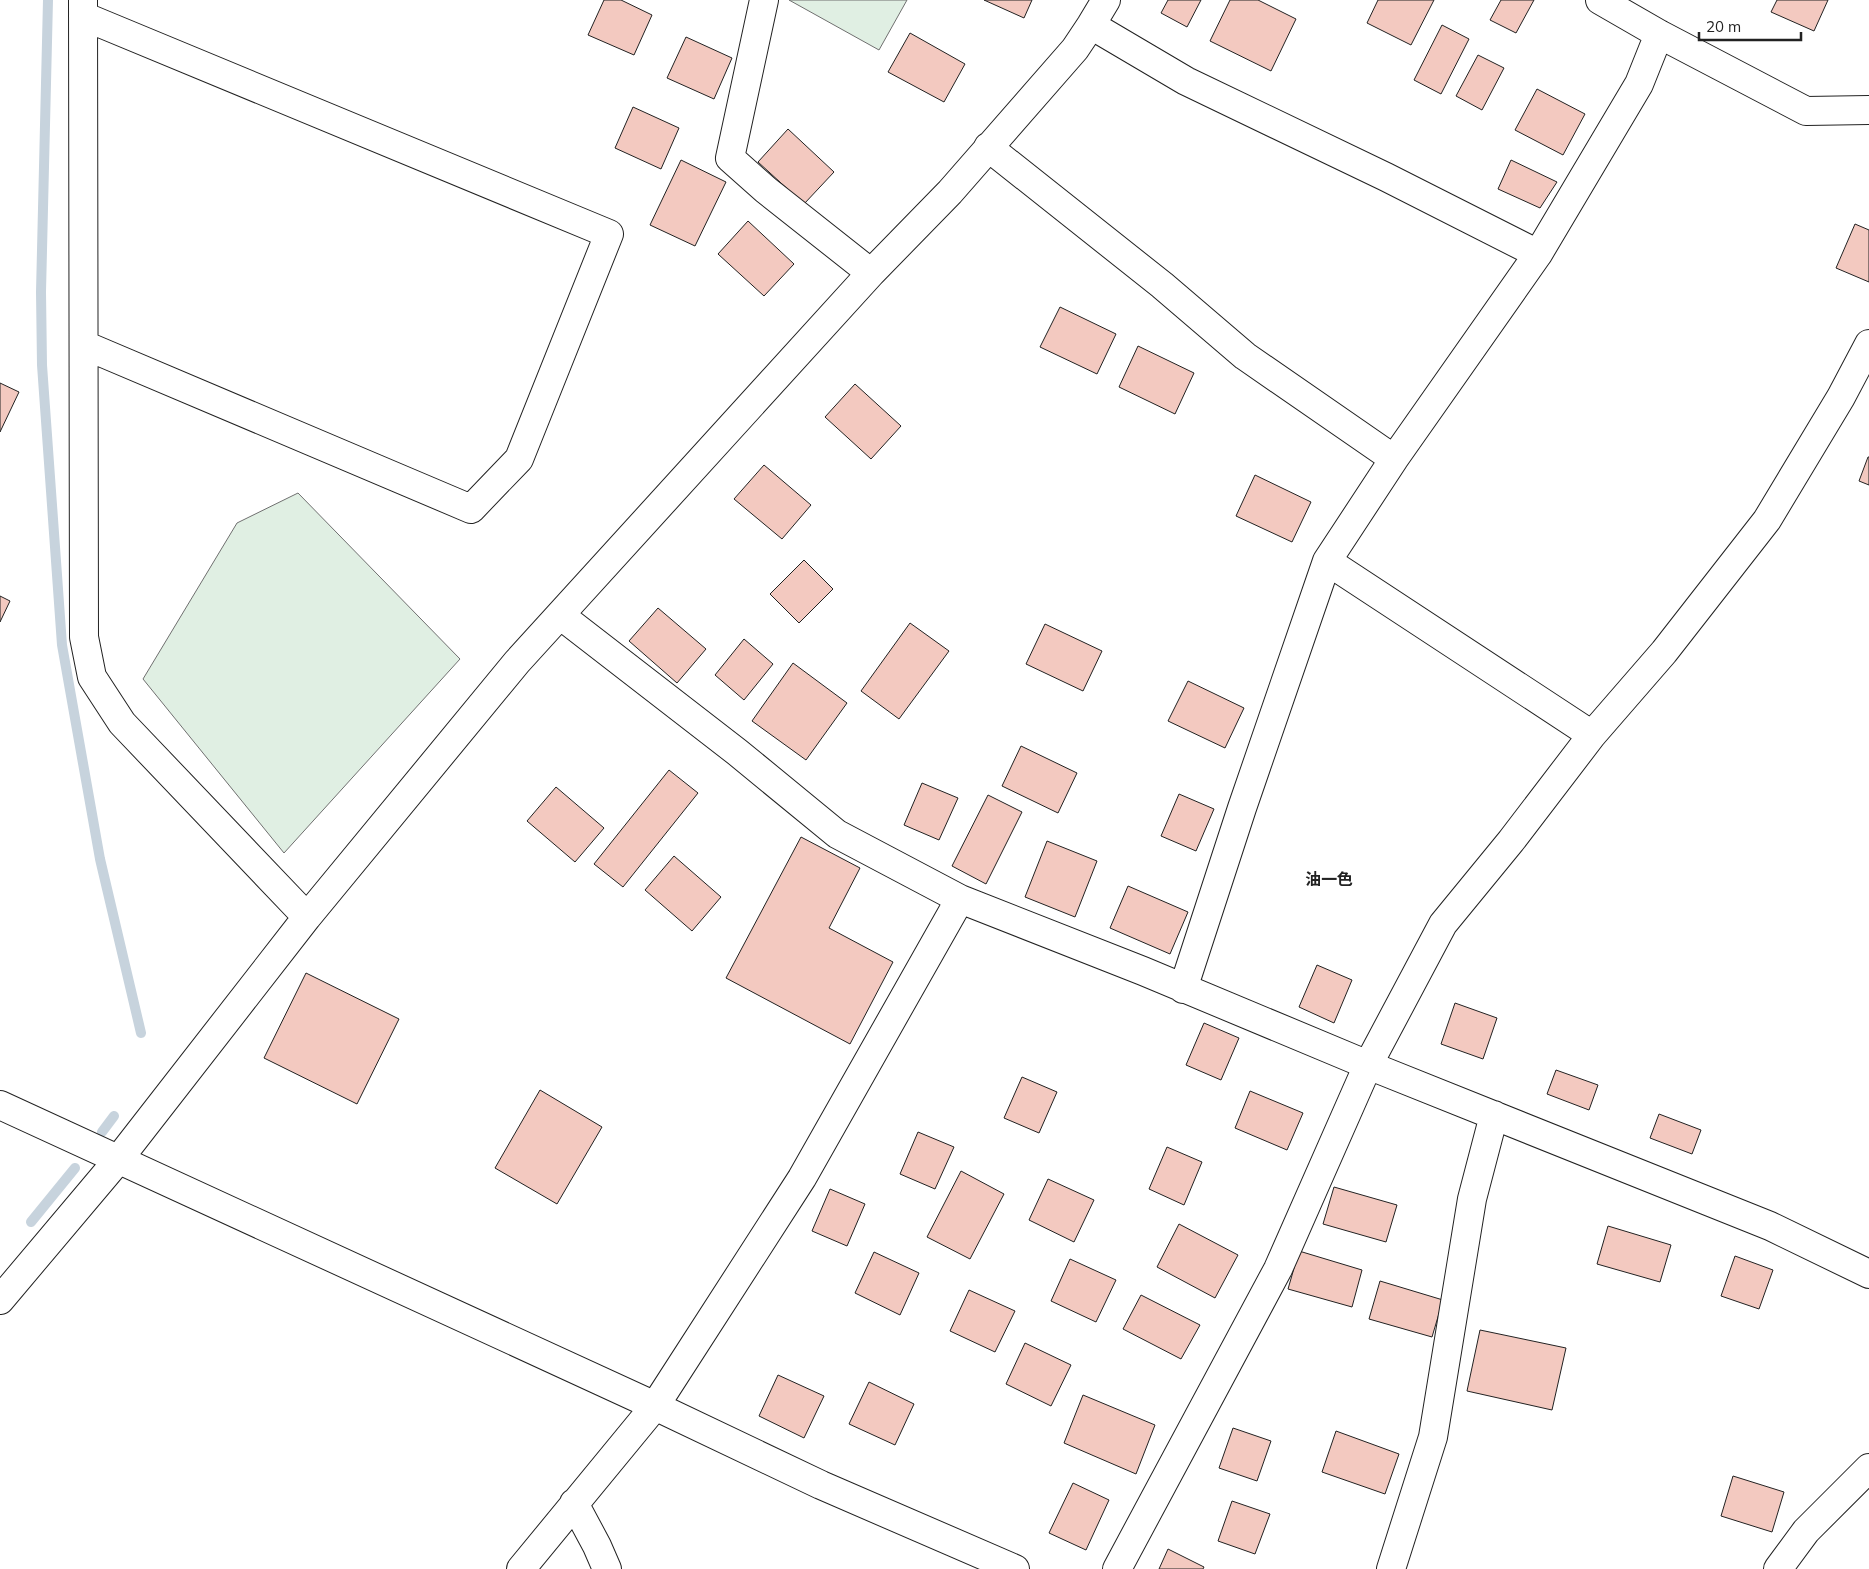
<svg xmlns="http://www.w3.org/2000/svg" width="1869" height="1569" viewBox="0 0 1869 1569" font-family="Mulish,'Noto Sans JP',sans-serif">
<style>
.green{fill:#e0efe3;stroke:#6f6f6f}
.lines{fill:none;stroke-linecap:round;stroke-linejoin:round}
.stream{stroke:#c7d3dd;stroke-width:10}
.building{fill:#f3c9c0;stroke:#222}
.street-casing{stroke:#222;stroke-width:30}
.secondary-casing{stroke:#222;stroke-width:30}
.street{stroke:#fff;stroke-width:28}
.secondary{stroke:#fff;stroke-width:28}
.labels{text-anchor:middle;stroke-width:4;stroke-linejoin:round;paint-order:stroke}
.neighbourhood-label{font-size:16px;font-weight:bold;fill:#222;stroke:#fff}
</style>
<rect width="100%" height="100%" fill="#fff"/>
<path class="green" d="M789,0H907L879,50Z
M298,493L460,659L284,853L143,679L237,523Z"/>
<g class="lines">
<path class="stream" d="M48,0L41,292L42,365L62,645L100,859L141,1033
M102,1132L114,1116
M31,1222L75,1168"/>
</g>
<path class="building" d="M604,0H621L652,15L634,55L588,35Z
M984,0H1032L1024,18Z
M1168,0H1201L1187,27L1161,13Z
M1230,0H1258L1296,19L1271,71L1210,41Z
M1378,0H1434L1411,45L1367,23Z
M1501,0H1534L1516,33L1490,20Z
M1777,0H1828L1814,31L1771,12Z
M1442,25L1469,39L1441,94L1414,80Z
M910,33L965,64L944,102L888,72Z
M686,37L732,58L714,99L667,78Z
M1478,55L1504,68L1482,110L1456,96Z
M1537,89L1585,114L1563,155L1515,130Z
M633,107L679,128L661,169L615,148Z
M788,129L834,172L804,204L758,162Z
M681,160L726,182L695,246L650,225Z
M1511,160L1557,182L1540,208L1498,189Z
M748,221L794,264L764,296L718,254Z
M1855,224L1869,230V282L1836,268Z
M1060,307L1116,334L1097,374L1040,347Z
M1138,346L1194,373L1175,414L1119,387Z
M0,383L19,392L0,432Z
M855,384L901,426L871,459L825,417Z
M1868,457H1869V485L1859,481Z
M764,465L811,505L782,539L734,499Z
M1255,475L1311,502L1292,542L1236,516Z
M804,560L833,589L799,623L770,594Z
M0,596L10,601L0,622Z
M658,608L706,649L677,683L629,641Z
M910,623L949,651L899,719L861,691Z
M1045,624L1102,651L1083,691L1026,664Z
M744,639L773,664L744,700L715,675Z
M793,663L847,703L806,760L752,721Z
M1188,681L1244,708L1225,748L1168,721Z
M1021,746L1077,773L1058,813L1002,786Z
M669,770L698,793L623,887L594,864Z
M922,783L958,798L939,840L904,825Z
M556,787L604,828L575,862L527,821Z
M1179,794L1214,809L1196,851L1161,836Z
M988,795L1022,812L986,884L952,866Z
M801,837L860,868L829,928L893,962L850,1044L726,978Z
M1047,841L1097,861L1075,917L1025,897Z
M674,856L721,897L692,931L645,890Z
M1128,886L1188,912L1170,954L1110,928Z
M1317,965L1352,980L1334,1023L1299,1007Z
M306,973L399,1019L357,1104L264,1058Z
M1455,1003L1497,1018L1483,1059L1441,1044Z
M1204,1023L1239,1038L1221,1080L1186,1065Z
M1556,1070L1598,1085L1589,1110L1547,1094Z
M1022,1077L1057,1092L1039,1133L1004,1118Z
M540,1090L602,1127L557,1204L495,1168Z
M1250,1091L1303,1113L1287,1150L1235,1128Z
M1659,1114L1701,1130L1692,1154L1650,1138Z
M918,1132L954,1147L935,1189L900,1174Z
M1167,1147L1202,1162L1184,1205L1149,1189Z
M961,1171L1004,1194L970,1259L927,1237Z
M1048,1179L1094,1200L1074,1242L1029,1220Z
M1334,1187L1397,1205L1386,1242L1323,1224Z
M830,1189L865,1204L847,1246L812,1231Z
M1179,1224L1238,1255L1215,1298L1157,1267Z
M1608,1226L1671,1245L1660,1282L1597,1264Z
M1299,1251L1362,1270L1352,1307L1288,1289Z
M874,1252L919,1273L900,1315L855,1293Z
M1735,1256L1773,1270L1759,1309L1721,1296Z
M1070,1259L1116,1280L1096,1322L1051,1301Z
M1380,1281L1443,1300L1432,1337L1369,1319Z
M969,1290L1015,1311L995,1352L950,1331Z
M1141,1295L1200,1325L1181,1359L1123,1329Z
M1480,1330L1566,1348L1552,1410L1467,1391Z
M1025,1343L1071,1365L1051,1406L1006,1384Z
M778,1375L824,1396L804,1438L759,1416Z
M869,1382L914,1404L895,1445L849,1424Z
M1083,1395L1155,1425L1136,1474L1064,1443Z
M1233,1428L1271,1441L1257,1481L1219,1468Z
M1336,1431L1399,1454L1385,1494L1322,1472Z
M1733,1476L1784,1492L1772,1532L1721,1516Z
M1073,1483L1109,1500L1086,1550L1049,1533Z
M1232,1501L1270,1514L1255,1554L1218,1541Z
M1168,1549L1204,1567L1203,1569H1159Z"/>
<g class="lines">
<defs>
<path id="street" d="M83,0L84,637L92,677L122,723L307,917
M764,0L730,158L766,190L871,273
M1600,0L1659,34L1806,111L1869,110
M83,16L609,234L519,459L471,509L84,345
M1091,25L1186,81L1386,177L1538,254L1639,84L1659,34
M988,147L1162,285L1245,356L1394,459L1327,561L1242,808L1183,989
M1394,459L1538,254
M1327,561L1592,735
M960,899L1143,971L1368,1065L1770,1226L1869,1274
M0,1300L118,1160L307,917L517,662L871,273L950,192L1075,49L1091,25L1106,0
M574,1503L597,1546L607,1569
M521,1569L655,1406L802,1178L960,899L837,834L737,752L560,615
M1117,1569L1278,1269L1368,1065L1443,924L1511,841L1592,735L1664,652L1767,520L1841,397L1869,344
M1391,1569L1433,1437L1472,1199L1494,1115
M1778,1569L1806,1531L1869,1468"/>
<path id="secondary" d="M0,1105L655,1406L821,1485L1015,1569"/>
</defs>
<use href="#street" class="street-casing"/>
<use href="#secondary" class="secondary-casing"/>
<use href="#street" class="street"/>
<use href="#secondary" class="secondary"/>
</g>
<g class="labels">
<g class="neighbourhood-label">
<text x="1329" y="885">油一色</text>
</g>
</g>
<path d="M1699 32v8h102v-8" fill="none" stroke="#222222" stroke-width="2.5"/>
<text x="1706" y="32" font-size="15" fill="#222222" stroke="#ffffff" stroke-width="4" paint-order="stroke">20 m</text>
</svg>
